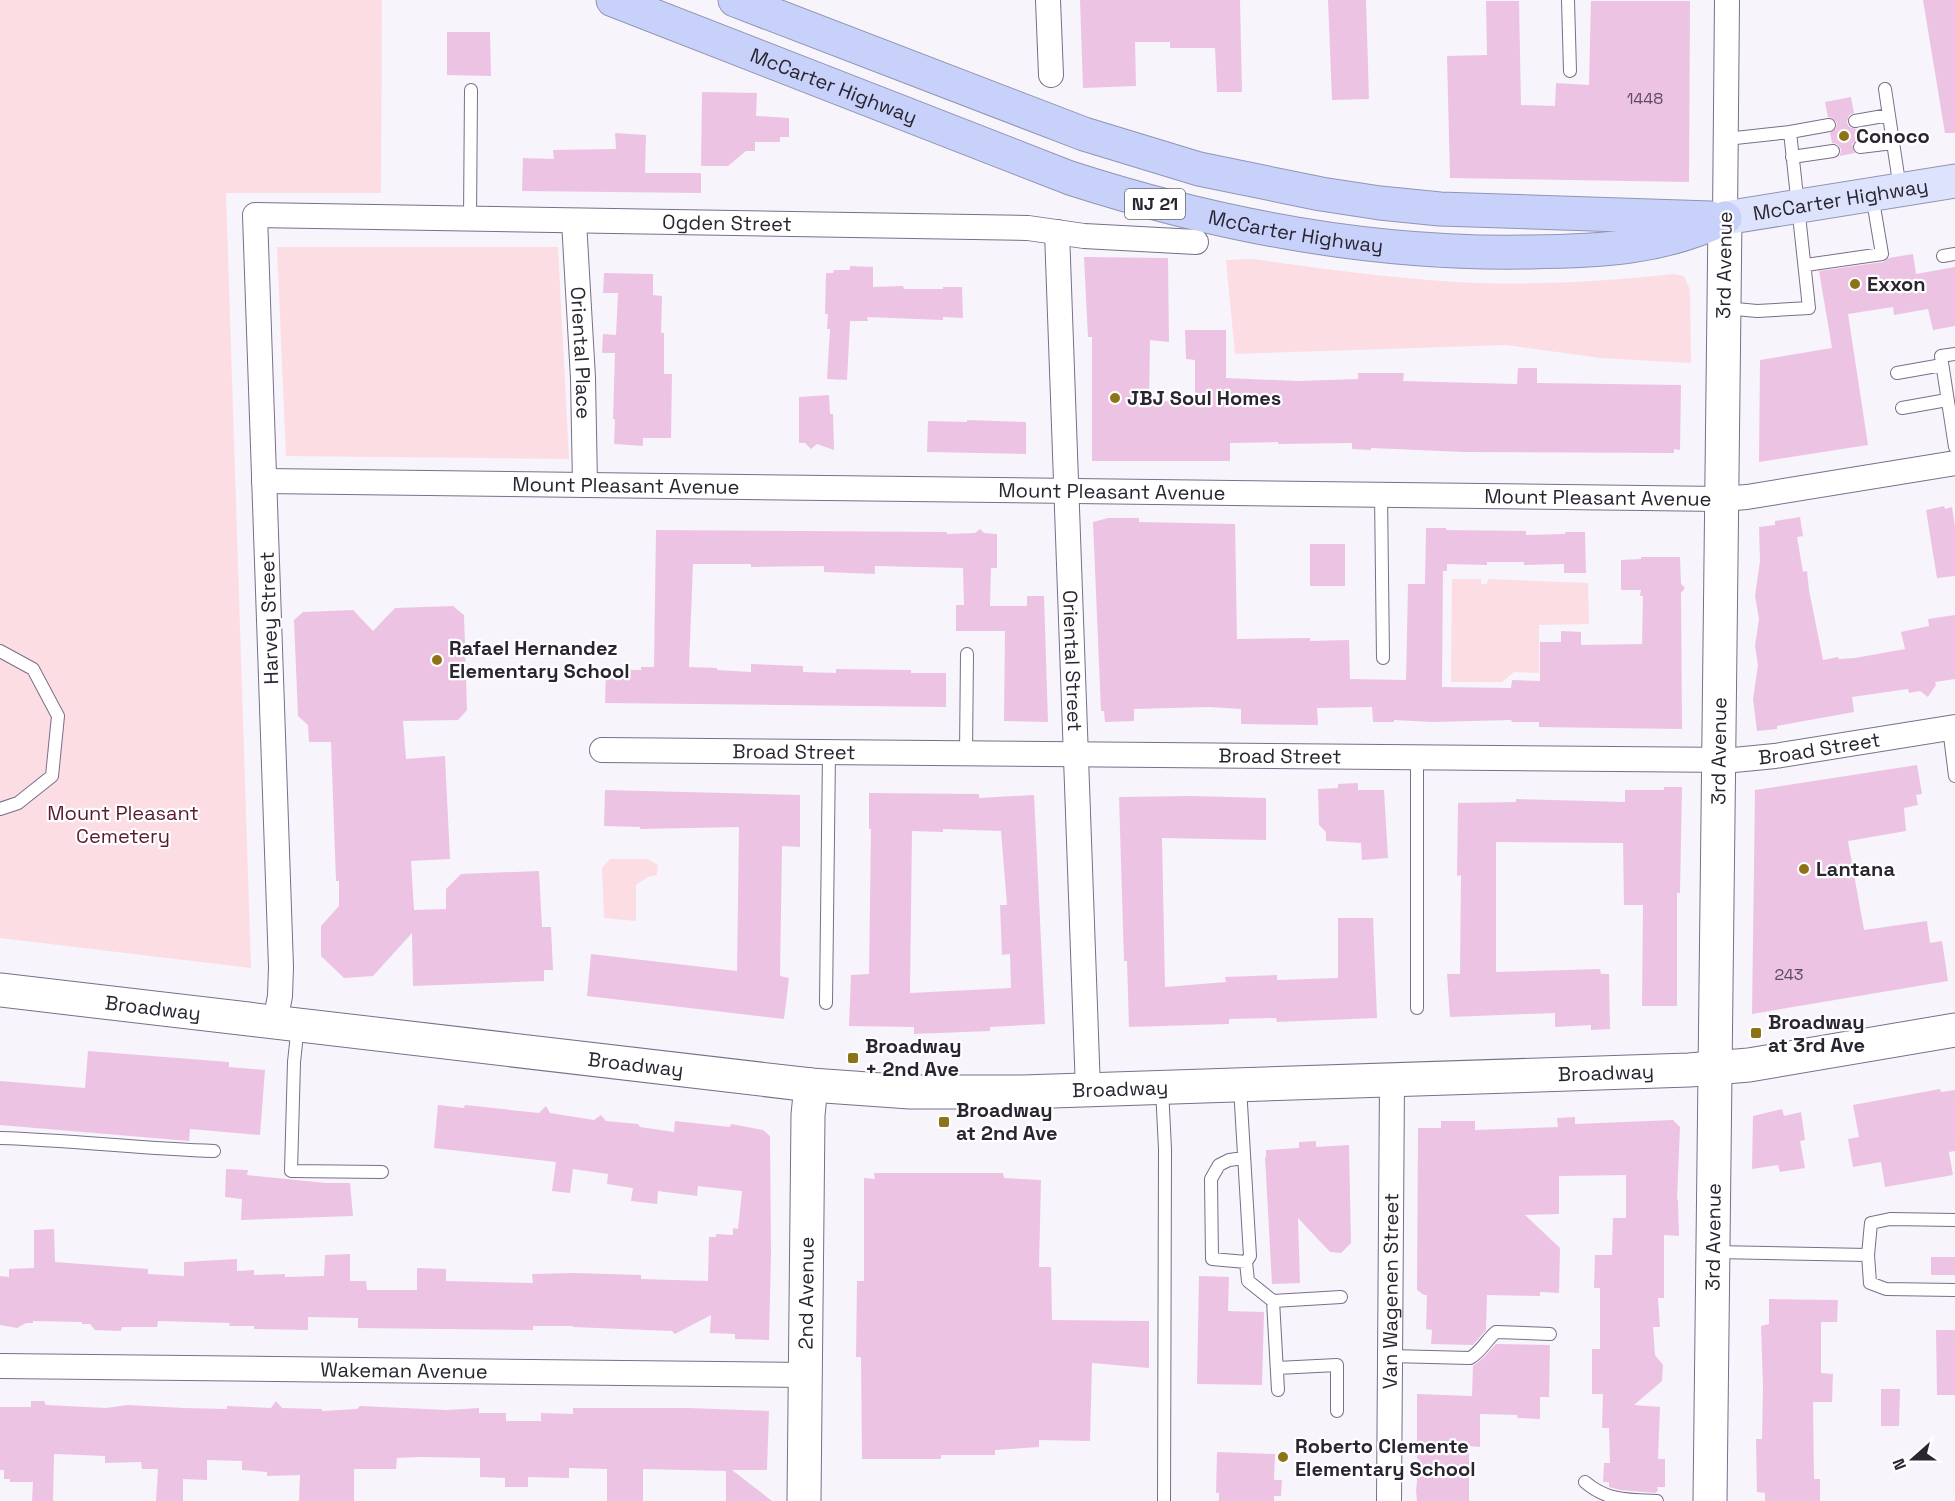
<svg xmlns="http://www.w3.org/2000/svg" width="1955" height="1501" viewBox="0 0 1955 1501" font-family="'Space Grotesk',sans-serif">
<style>
.green{fill:#fcdde3}
.building{fill:#edc3e4;fill-rule:evenodd}
.lines{fill:none;stroke-linecap:round;stroke-linejoin:round}
.lane-casing{stroke:#7a6e8a;stroke-width:14}
.street-casing{stroke:#7a6e8a;stroke-width:26}
.secondary-casing{stroke:#7a6e8a;stroke-width:35}
.primary-casing{stroke:#9095b3;stroke-width:35}
.highway-casing{stroke:#9095b3;stroke-width:35}
.lane{stroke:#fff;stroke-width:12}
.street{stroke:#fff;stroke-width:24}
.secondary{stroke:#fff;stroke-width:33}
.primary{stroke:#dde3fc;stroke-width:33}
.highway{stroke:#c7d1fa;stroke-width:33}
.poi-dot{fill:#8d7317;stroke:#fff;stroke-width:2}
.labels{text-anchor:middle;stroke-width:4.5;stroke-linejoin:round;paint-order:stroke}
.number-label{font-size:16px;fill:#5b4c5d}
.shield{fill:#fff;stroke:#6a666e;stroke-width:1.5}
.shield-label{font-size:18px;font-weight:bold;fill:#2a2530}
.street-label{font-size:20px;fill:#2a2530;stroke:#fff}
.poi-label{font-size:20px;font-weight:bold;fill:#2a2530;stroke:#fff;text-anchor:start}
.park-label{font-size:20px;fill:#591a2f;stroke:#fff}
</style>
<rect width="100%" height="100%" fill="#f7f4fb"/>
<path class="green" d="M0,0H382L381,193H226L251,968L0,938Z
M277,247H558L569,459L286,456Z
M1252,259C1327,269 1402,280 1478,283C1543,285 1609,281 1673,274L1684,276L1690,290L1691,363L1600,358L1506,345L1235,354L1226,260Z
M1452,579H1481V584H1487L1488,579L1588,583L1589,624L1539,625V673L1514,672L1502,682H1451Z
M610,859H647L658,865L657,875L648,877L636,885V921L604,918L602,868Z"/>
<path class="building" d="M1080,0H1240L1242,92H1217L1215,48H1170V42H1135L1136,86L1083,88Z
M1328,0H1366L1369,99L1332,100Z
M1923,0H1955V133H1945Z
M1486,1H1519L1521,105L1555,106L1556,83L1589,85L1591,1H1690L1689,182L1450,178L1447,56L1487,55Z
M447,32H490L491,76L447,75Z
M702,92L757,93L756,116L789,118V137H780V142H755V151H746L728,166H701Z
M1851,97L1854,113L1849,115L1847,122L1849,127L1857,129L1858,139L1852,144L1855,153L1840,156L1841,149L1837,144L1832,143L1830,133L1836,128L1837,123L1832,118L1828,117L1825,102Z
M615,133L646,135L645,173H701V193L522,191L523,158L554,159L553,150L616,149Z
M1913,254L1916,274L1955,267V326L1933,330L1928,309L1894,315L1893,307L1848,314L1868,445L1759,462L1760,360L1832,348L1819,271L1883,262L1889,258Z
M1084,257L1168,258L1169,342L1150,340L1149,401L1195,402V360L1186,359L1185,330H1226V378L1298,381L1358,379V373H1404L1403,381L1517,384L1518,368H1537V383L1681,385L1680,450L1674,449V453L1464,452L1371,448V450L1352,449V443L1278,444V442L1230,443V461H1092V337H1088Z
M850,266L873,267V287L903,286L904,289H943V287H962L963,318L943,317V320L867,317L868,321H850L847,380L827,379L830,329H827L828,314H825L826,273H833L834,270H850Z
M604,273L653,274V295L662,296L661,333H664V374H672L671,438H643V446L614,444L615,419H613L615,353H602L603,334L616,335L618,293H603Z
M829,395L830,414H833L834,450L817,444L811,449L805,443H799V397Z
M967,420L1026,422V454L927,452L928,421L967,422Z
M1944,506L1945,509L1952,507L1955,527V576L1937,578L1926,510Z
M1800,517L1803,536L1797,537L1803,572L1807,571L1809,590L1823,660L1838,657L1839,659L1855,658L1905,649L1901,632L1929,626L1928,619L1955,615V679L1935,682L1936,685L1928,697L1920,691L1909,693L1908,689L1852,697L1854,712L1777,726V729L1757,731L1753,699L1758,665L1755,646L1759,619L1755,596L1760,561L1759,527L1775,525V521Z
M1108,518H1139V522L1235,524L1237,639L1310,638V641L1349,640L1350,679L1406,680L1408,584H1425L1426,528H1446V530L1526,531V535L1565,534V532H1585L1586,573H1564V564L1524,565V562H1487V565L1447,564V571H1443L1442,687L1511,688L1512,680L1540,681V642H1561V631L1581,632V645L1642,644L1643,596H1640L1641,590H1621V560L1641,559V557H1680L1681,584L1685,588L1681,593L1682,729L1539,727V722H1512L1511,720L1433,722L1394,720V722H1373L1372,707L1317,708L1318,725L1241,724V709L1209,707L1134,709V721L1105,722L1104,711H1101L1093,522Z
M980,529L984,533L997,534V568H991L990,606H1027V596H1044L1048,722L1004,721L1005,631H956V605H964L963,568L875,566V574L824,572V566L751,567V564H693L689,667L717,668V670L751,672V664L803,666V672L836,673V669L911,670V673H946V707L605,703L606,669L641,670V667H654L656,530L947,532V534L975,533Z
M1310,544H1345V586H1310Z
M453,606L464,615L467,710L458,720L403,721L406,759L445,756L450,859L411,861L414,910L446,909V889L461,874L539,871L542,927H551L553,970H544V981L413,986L412,933L373,976L344,978L321,956V926L339,906V881H336L331,742H309L308,725L298,716L294,620L303,612L353,610L373,631L395,608Z
M1917,765L1922,794L1916,795L1918,805L1904,808L1906,831L1848,841L1864,930L1927,921L1930,943L1942,941L1948,981L1752,1014L1755,790Z
M1358,783V790H1384L1388,858L1362,860L1361,843L1326,841V832L1319,825L1318,789L1338,788V784Z
M1664,787H1682L1680,893H1677V1006H1642L1643,905H1624L1623,843L1496,842V972L1600,969L1601,974H1609L1610,1029L1591,1030V1025L1555,1027V1013L1450,1017L1447,974H1460L1461,875L1457,876L1458,803L1516,802V799L1625,802V790H1664Z
M605,790L800,795V847L782,846L780,976L789,978L784,1019L587,996L591,954L737,971L739,827L640,829V827L604,826Z
M869,793L979,794V798L1034,795L1045,1024L990,1027V1031L914,1034V1027L849,1026L851,975L869,974L871,829H869ZM943,829L1001,831L1007,905H1000L1002,955L1010,954L1011,988L910,993L912,831L943,832Z
M1191,796L1266,798V840L1162,838L1165,987L1226,982L1225,977L1277,975V980L1338,978V918H1373L1377,1018L1277,1022L1276,1018L1229,1019V1024L1129,1027L1127,961H1124L1119,797Z
M88,1051L229,1062V1067L265,1070L260,1135L190,1129L189,1141L0,1125V1081L85,1088Z
M1940,1089L1941,1092L1955,1090V1151L1949,1152L1953,1175L1885,1187L1881,1162L1853,1167L1848,1139L1859,1137L1853,1105Z
M438,1105L464,1108L465,1105L539,1113L546,1106L550,1113L594,1120L601,1115L606,1121L638,1124L640,1127L674,1132L675,1121L730,1127L731,1124L763,1130L770,1136L771,1254L769,1340L735,1339V1334L710,1333L711,1315L675,1334L672,1331L573,1327V1326H533V1330L358,1328V1318L308,1317V1330L254,1329V1326H229L230,1323L158,1321L157,1327H122L121,1331L95,1330L90,1324H82V1322L33,1321V1323H26L17,1328L0,1325V1276L9,1277V1269L34,1268V1230L54,1229L55,1262L148,1269V1274L184,1276V1262L237,1259V1271L254,1270V1275L285,1274V1277L324,1276L325,1255L350,1254V1281H366L367,1290H417V1268L446,1269V1281L533,1283L532,1274L574,1273L641,1275V1279L708,1281L709,1237H716V1234L733,1235V1228L738,1229L742,1191L698,1186L697,1196L658,1191L657,1204L631,1201L633,1188L607,1184L608,1174L573,1169L570,1193L552,1191L556,1162L434,1148Z
M1782,1109L1784,1116L1801,1112L1805,1140L1800,1141L1805,1168L1780,1172L1778,1165L1752,1169L1753,1116Z
M1575,1117V1124L1673,1120L1680,1127L1677,1200H1678L1679,1236L1664,1235V1298H1658L1660,1327H1653L1655,1355L1663,1365L1662,1381L1634,1405L1660,1407L1658,1459H1665V1487H1657L1658,1491L1655,1493L1620,1490L1609,1487V1482H1603L1604,1463H1610L1609,1428H1602L1603,1394H1592V1349H1600V1288H1594L1595,1255H1612L1613,1218H1626V1175L1559,1176V1214L1525,1215L1560,1248L1559,1293L1540,1292V1296L1487,1295L1486,1330L1473,1345L1431,1344L1432,1330L1426,1329L1427,1295H1424L1417,1290L1418,1128H1441V1121H1475V1130L1558,1127L1557,1118Z
M1316,1141V1147L1349,1145L1351,1243L1341,1253L1330,1252L1298,1218L1300,1283L1272,1284L1265,1157H1266V1150L1299,1148V1142Z
M226,1169L248,1170L247,1175L326,1183H350L353,1216L241,1220L242,1199L225,1197Z
M874,1173H1003L1004,1178L1041,1180L1039,1267H1051L1052,1320L1149,1321V1368L1092,1363L1090,1441L1039,1440V1447L995,1450V1455H941V1459H862L861,1357H856L857,1281H864V1178L875,1179Z
M1931,1257H1955V1275H1931Z
M1199,1276L1229,1277L1228,1311L1264,1312L1262,1385L1197,1384Z
M1769,1299L1838,1300L1837,1322H1821V1373L1833,1374L1832,1402H1813L1814,1479H1820V1501H1765V1493L1757,1492L1756,1439H1762L1763,1387L1761,1326L1769,1324Z
M1936,1330H1955V1395H1937Z
M1496,1344L1550,1345L1549,1397H1540V1419L1518,1418L1517,1415L1480,1414V1447L1469,1446V1501H1417L1416,1491L1419,1460L1417,1458V1394L1472,1396L1473,1366L1483,1358Z
M1881,1389H1900L1899,1426H1881Z
M31,1401H44L46,1405L106,1408L127,1405L184,1408L227,1409V1406L271,1408L276,1401L282,1408L322,1409V1411L357,1409L360,1406L447,1410L479,1408V1413H506V1421H541V1413L573,1414V1408H688L769,1411L767,1470H732L772,1501H726V1471L643,1469V1501H607V1469L569,1468V1478L528,1477V1487H505V1478L480,1477V1458L421,1457L397,1458L396,1469H354V1501H299L300,1475L267,1476V1472L242,1470V1461L207,1460V1480L183,1479V1501H156L158,1469H142L141,1462L105,1463V1456L54,1454L53,1501H32L33,1482H10V1479H4V1470H0V1407H31Z
M1217,1452L1275,1454L1274,1480H1282L1281,1496H1274V1501H1219V1493H1216Z"/>
<g class="lines">
<defs>
<path id="lane" d="M1568,0L1570,71
M1885,89L1900,189
M1855,121L1889,115
M1726,139L1790,132L1829,125
M1860,147L1893,143
M1792,157L1833,151
M470,219L471,90
M1943,256L1955,254
M1806,265L1882,254L1872,195
M1725,308L1757,311L1809,308L1790,132
M1955,354L1941,356L1955,447
M1897,373L1942,365
M1902,408L1947,400
M1381,494L1383,658
M0,651L33,669L58,716L52,776L18,803L0,809
M1949,728L1955,776
M966,753L967,654
M826,1003L829,752
M1417,1008V757
M298,1025L294,1062L291,1171L382,1172
M1240,1087L1250,1256L1246,1262L1212,1259L1211,1179L1219,1165L1229,1160L1244,1158
M1162,1089L1165,1149L1164,1501
M0,1138C72,1140 143,1149 214,1151
M1714,1252L1868,1255L1871,1223L1890,1219L1955,1220
M1868,1255L1870,1283L1886,1289L1955,1290
M1246,1262L1248,1281L1273,1301L1341,1297
M1273,1301L1278,1390
M1390,1356L1470,1358C1481,1352 1487,1339 1496,1332L1550,1334
M1277,1368L1337,1365V1411
M1585,1482C1607,1501 1628,1500 1657,1501"/>
<g id="street">
<path d="M1048,0L1051,75"/>
<path d="M1725,218L1727,0"/>
<path id="s1" d="M574,221L583,378L585,484"/>
<path id="s2" d="M1057,232L1088,1090"/>
<path id="s3" d="M264,481L1721,499L1747,497L1955,463"/>
<path id="s4" d="M602,750L1734,760L1775,756L1955,727"/>
<path id="s5" d="M275,1022L280,996L281,967L255,215L1028,228L1084,236L1196,242"/>
<path id="s6" d="M0,1366L806,1375"/>
<path id="s7" d="M1389,1501L1392,1081"/>
</g>
<g id="secondary">
<path id="s8" d="M0,990L811,1085L910,1092H1023L1689,1070L1749,1065L1955,1030"/>
<path id="s9" d="M804,1501L808,1115L811,1085"/>
<path id="s10" d="M1710,1501L1725,218"/>
</g>
<g id="primary">
<path id="s11" d="M1725,218L1955,181"/>
</g>
<g id="highway">
<path id="s12" d="M613,0L1070,178C1219,226 1373,255 1530,252C1599,251 1661,249 1725,218"/>
<path d="M735,0L1084,134L1199,169L1321,194L1380,203L1440,209L1711,218"/>
</g>
</defs>
<use href="#lane" class="lane-casing"/>
<use href="#street" class="street-casing"/>
<use href="#secondary" class="secondary-casing"/>
<use href="#primary" class="primary-casing"/>
<use href="#highway" class="highway-casing"/>
<use href="#lane" class="lane"/>
<use href="#street" class="street"/>
<use href="#secondary" class="secondary"/>
<use href="#primary" class="primary"/>
<use href="#highway" class="highway"/>
</g>
<g class="poi-dot">
<circle cx="1844" cy="136" r="6"/>
<circle cx="1855" cy="284" r="6"/>
<circle cx="1115" cy="398" r="6"/>
<circle cx="437" cy="660" r="6"/>
<circle cx="1804" cy="869" r="6"/>
<rect x="1750" y="1027" width="12" height="12" rx="3"/>
<rect x="847" y="1052" width="12" height="12" rx="3"/>
<rect x="938" y="1116" width="12" height="12" rx="3"/>
<circle cx="1283" cy="1457" r="6"/>
</g>
<g class="labels">
<g class="number-label">
<text x="1645" y="104">1448</text>
<text x="1789" y="980">243</text>
</g>
<rect class="shield" x="1125" y="189" width="60" height="30" rx="4.5"/>
<g class="shield-label">
<text x="1155" y="210">NJ 21</text>
</g>
<g class="street-label">
<text dy="7" stroke="none"><textPath href="#s12" startOffset="237">McCarter Highway</textPath></text>
<text dy="7" stroke="none"><textPath href="#s11" startOffset="117">McCarter Highway</textPath></text>
<text dy="7" stroke="none"><textPath href="#s5" startOffset="1280">Ogden Street</textPath></text>
<text dy="7" stroke="none"><textPath href="#s12" startOffset="723">McCarter Highway</textPath></text>
<text transform="translate(1724 265) rotate(-89)" y="7">3rd Avenue</text>
<text dy="7" stroke="none"><textPath href="#s1" startOffset="132">Oriental Place</textPath></text>
<text dy="7" stroke="none"><textPath href="#s3" startOffset="362">Mount Pleasant Avenue</textPath></text>
<text dy="7" stroke="none"><textPath href="#s3" startOffset="848">Mount Pleasant Avenue</textPath></text>
<text dy="7" stroke="none"><textPath href="#s3" startOffset="1334">Mount Pleasant Avenue</textPath></text>
<text transform="translate(269 618) rotate(-92)" y="7">Harvey Street</text>
<text dy="7" stroke="none"><textPath href="#s2" startOffset="429">Oriental Street</textPath></text>
<text dy="7" stroke="none"><textPath href="#s4" startOffset="1218">Broad Street</textPath></text>
<text dy="7" stroke="none"><textPath href="#s4" startOffset="192">Broad Street</textPath></text>
<text dy="7" stroke="none"><textPath href="#s10" startOffset="750">3rd Avenue</textPath></text>
<text dy="7" stroke="none"><textPath href="#s4" startOffset="678">Broad Street</textPath></text>
<text dy="7" stroke="none"><textPath href="#s8" startOffset="154">Broadway</textPath></text>
<text dy="7" stroke="none"><textPath href="#s8" startOffset="640">Broadway</textPath></text>
<text dy="7" stroke="none"><textPath href="#s8" startOffset="1612">Broadway</textPath></text>
<text dy="7" stroke="none"><textPath href="#s8" startOffset="1126">Broadway</textPath></text>
<text dy="7" stroke="none"><textPath href="#s10" startOffset="264">3rd Avenue</textPath></text>
<text dy="7" stroke="none"><textPath href="#s7" startOffset="210">Van Wagenen Street</textPath></text>
<text dy="7" stroke="none"><textPath href="#s9" startOffset="208">2nd Avenue</textPath></text>
<text dy="7" stroke="none"><textPath href="#s6" startOffset="404">Wakeman Avenue</textPath></text>
</g>
<g class="poi-label">
<text x="1856" y="143">Conoco</text>
<text x="1867" y="291">Exxon</text>
<text x="1127" y="405">JBJ Soul Homes</text>
<text x="449" y="655">Rafael Hernandez<tspan x="449" dy="23">Elementary School</tspan></text>
<text x="1816" y="876">Lantana</text>
<text x="1768" y="1029">Broadway<tspan x="1768" dy="23">at 3rd Ave</tspan></text>
<text x="865" y="1053">Broadway<tspan x="865" dy="23">+ 2nd Ave</tspan></text>
<text x="956" y="1117">Broadway<tspan x="956" dy="23">at 2nd Ave</tspan></text>
<text x="1295" y="1453">Roberto Clemente<tspan x="1295" dy="23">Elementary School</tspan></text>
</g>
<g class="park-label">
<text x="123" y="820">Mount Pleasant<tspan x="123" dy="23">Cemetery</tspan></text>
</g>
</g>
<g transform="translate(1913 1459) rotate(249)" stroke="#ffffff" stroke-width="4.5" paint-order="stroke">
<path d="M0-4.5L10 22L0 15L-10 22Z" fill="#2a2530"/>
<text y="-9" font-size="16" font-weight="bold" text-anchor="middle" fill="#2a2530">N</text>
</g>
</svg>
